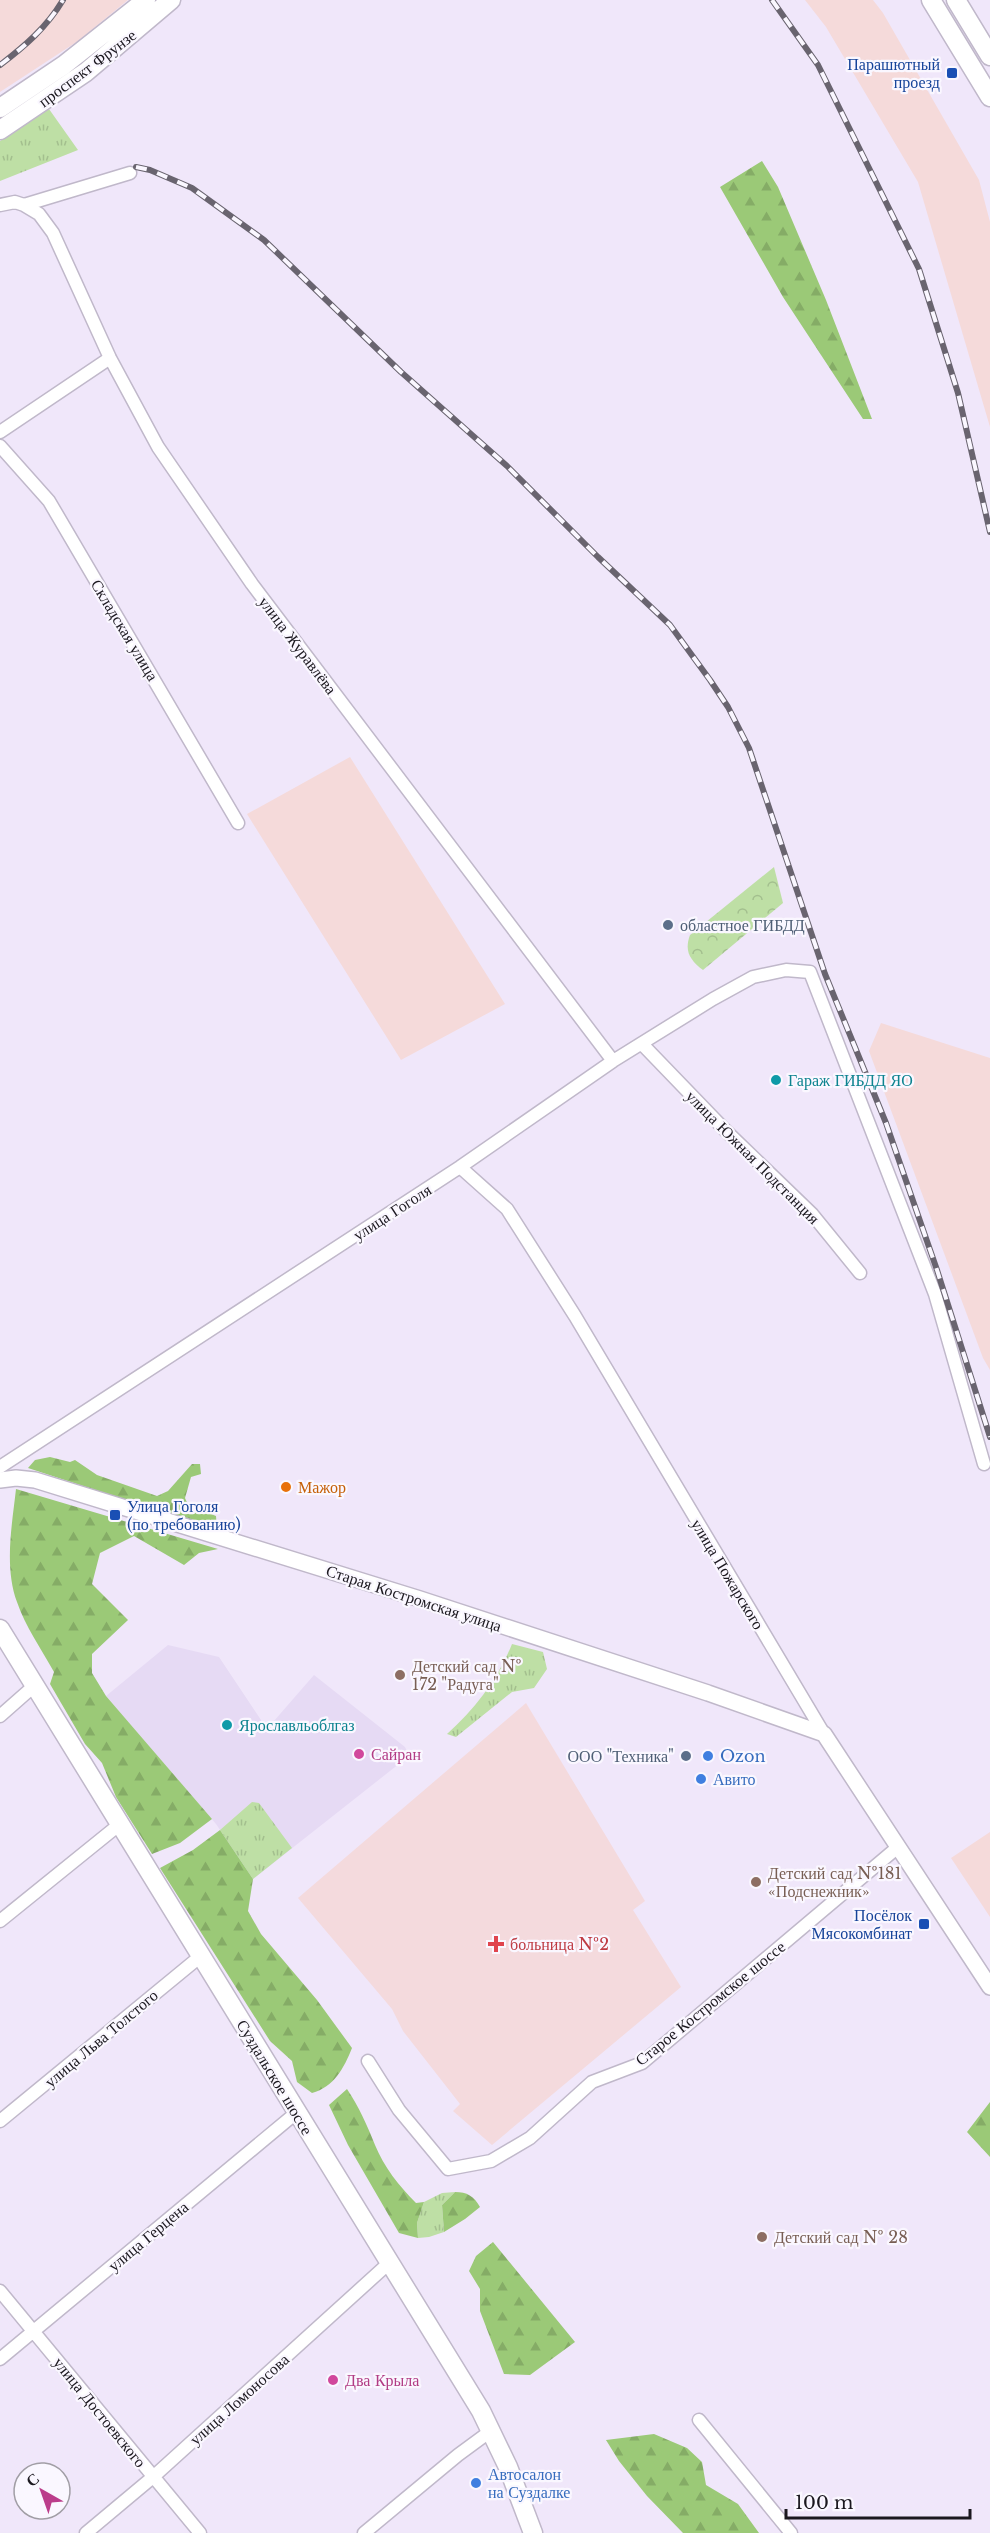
<svg xmlns="http://www.w3.org/2000/svg" width="990" height="2533" viewBox="0 0 990 2533" font-family="'Libre Baskerville',serif">
<style>
.built{fill:#e6daf4}
.industrial{fill:#f5dada}
.medical{fill:#f4dadd}
.grass{fill:url(#grass-tufts)}
.forest{fill:url(#forest-firs)}
.park{fill:url(#park-crowns)}
.lines{fill:none;stroke-linecap:round;stroke-linejoin:round}
.minor-casing{stroke:#c0b8ca;stroke-width:15}
.tertiary-casing{stroke:#c0b8ca;stroke-width:18}
.secondary-casing{stroke:#c0b8ca;stroke-width:21}
.minor{stroke:#fff;stroke-width:12}
.tertiary{stroke:#fff;stroke-width:15}
.secondary{stroke:#fff;stroke-width:18}
.rail-casing{stroke:#69646f;stroke-width:6}
.rail{stroke:#faf7ff;stroke-width:4;stroke-dasharray:11;stroke-linecap:butt}
.transit-dot{fill:#1a4fb4;stroke:#faf7ff;stroke-width:2}
.service-dot{fill:#5c6f8a;stroke:#faf7ff;stroke-width:2}
.culture-dot{fill:#0f9aa8;stroke:#faf7ff;stroke-width:2}
.food-dot{fill:#e8710a;stroke:#faf7ff;stroke-width:2}
.education-dot{fill:#8d6e63;stroke:#faf7ff;stroke-width:2}
.hotel-dot{fill:#d1479c;stroke:#faf7ff;stroke-width:2}
.shop-dot{fill:#3f7fe0;stroke:#faf7ff;stroke-width:2}
.health-dot{fill:#e0444e;stroke:#faf7ff;stroke-width:2}
.labels{text-anchor:middle;stroke-width:4.5;stroke-linejoin:round;paint-order:stroke}
.transit-label{font-size:16px;fill:#164399;stroke:#faf7ff;text-anchor:end}
.street-label{font-size:16px;fill:#1b181f;stroke:#faf7ff}
.service-label{font-size:16px;fill:#4e5e75;stroke:#faf7ff;text-anchor:start}
.culture-label{font-size:16px;fill:#0d838f;stroke:#faf7ff;text-anchor:start}
.food-label{font-size:16px;fill:#c56008;stroke:#faf7ff;text-anchor:start}
.education-label{font-size:16px;fill:#785e54;stroke:#faf7ff;text-anchor:start}
.hotel-label{font-size:16px;fill:#b23c85;stroke:#faf7ff;text-anchor:start}
.shop-label{font-size:16px;fill:#366cbe;stroke:#faf7ff;text-anchor:start}
.health-label{font-size:16px;fill:#be3a42;stroke:#faf7ff;text-anchor:start}
</style>
<defs>
<pattern id="grass-tufts" width="24" height="20" patternUnits="userSpaceOnUse" patternTransform="scale(1.5)"><rect width="24" height="20" fill="#bedfa5"/><path d="M3 7l-1-3M5 7V3M7 7l1-3M15 17l-1-3M17 17v-4M19 17l1-3" fill="none" stroke="#a3bf8e"/></pattern>
<pattern id="forest-firs" width="22" height="20" patternUnits="userSpaceOnUse" patternTransform="scale(1.5)"><rect width="22" height="20" fill="#9bc977"/><path d="M5 1l3.5 6h-7zM16 11l3.5 6h-7z" fill="#85ac66"/></pattern>
<pattern id="park-crowns" width="20" height="18" patternUnits="userSpaceOnUse" patternTransform="scale(1.5)"><rect width="20" height="18" fill="#bedfa5"/><path d="M2 6a3 3 0 1 1 6 0M12 15a3 3 0 1 1 6 0" fill="none" stroke="#a3bf8e"/></pattern>
</defs>
<rect width="100%" height="100%" fill="#f0e7fa"/>
<path class="built" d="M168,1645L219,1657L267,1729L314,1675L405,1747L409,1756L253,1879L216,1824L106,1696Z"/>
<path class="industrial" d="M0,0H128L78,41L0,92Z
M805,0H873L883,13L979,180L990,222V427L918,182L826,27Z
M350,757L505,1004L401,1060L247,814Z
M881,1023L990,1058V1370L983,1358L869,1051Z
M990,1832V1917L951,1858Z"/>
<path class="medical" d="M526,1703L645,1901L633,1910L681,1987L492,2145L453,2111L460,2104L403,2031L392,2009L298,1898Z"/>
<path class="grass" d="M49,109L78,150L0,181V141Z
M512,1644L543,1652L547,1669L534,1688L512,1692L456,1737L447,1734C475,1709 498,1679 512,1644Z
M252,1802L259,1803L292,1848L253,1879L220,1830Z
M455,2192L442,2205L444,2232L429,2237L418,2238L417,2223L424,2202L442,2193Z"/>
<path class="forest" d="M762,161L778,187L826,300L872,419H863L783,297L720,187Z
M50,1457L70,1462L75,1460L97,1475L157,1496L168,1491L192,1464H200L201,1474L191,1477L185,1498L188,1505L216,1516L217,1530L28,1468L35,1460Z
M16,1489L218,1549L199,1553L184,1565L134,1536L100,1553L92,1584L128,1620L92,1654V1673L106,1696L212,1819L180,1843L152,1854L116,1797L102,1763L85,1744L50,1684L54,1672C42,1650 25,1626 17,1602C4,1567 12,1525 16,1489Z
M220,1830L253,1879L248,1911L261,1934L317,2000L352,2048C344,2068 334,2087 312,2093L297,2082L292,2061L270,2041L160,1868L193,1850Z
M347,2089C359,2107 367,2125 375,2145C384,2167 399,2186 416,2203L424,2202L417,2223L418,2238L399,2233L348,2145L329,2105Z
M990,2102V2157L967,2132Z
M455,2192C467,2192 474,2196 480,2207L465,2219L444,2232L442,2205Z
M493,2242L575,2342L530,2375L504,2374L480,2311V2289L469,2271L476,2256Z
M654,2434L687,2448L702,2462L706,2485L738,2504L759,2533H683L647,2496L619,2461L606,2440Z"/>
<path class="park" d="M774,867L783,903L703,970C690,960 684,951 690,935Z"/>
<g class="lines">
<defs>
<path id="minor" d="M0,205L15,202L24,205L130,173
M24,205L39,214L53,233L110,358L158,447L252,584L613,1061
M0,432L110,358
M0,446L49,501L238,823
M643,1045L725,1130L812,1214L860,1273
M460,1167L507,1209L575,1316L824,1734
M0,1467L460,1167L613,1061L713,999L753,977L786,970L810,972L935,1294L984,1464
M0,1716L34,1686
M0,1921L120,1824
M368,2061L399,2110L448,2169L491,2161L530,2138L592,2082L642,2063L898,1847
M0,2121L202,1955
M0,2291L200,2533
M0,2359L296,2113
M699,2420L791,2533
M86,2533L153,2477L389,2263
M364,2533L458,2455L492,2430"/>
<path id="tertiary" d="M0,1480L16,1478L35,1480L420,1599L708,1693L824,1734L990,1987"/>
<path id="secondary" d="M931,0L990,97
M956,0L990,56
M0,108L64,65L146,0
M0,130L86,72L171,0
M0,1629L481,2411L508,2467L533,2533"/>
</defs>
<use href="#minor" class="minor-casing"/>
<use href="#tertiary" class="tertiary-casing"/>
<use href="#secondary" class="secondary-casing"/>
<use href="#minor" class="minor"/>
<use href="#tertiary" class="tertiary"/>
<use href="#secondary" class="secondary"/>
<defs>
<path id="rail" d="M772,0L818,65L919,269L958,393L990,532
M0,65C25,46 47,27 63,0
M136,167L150,170L192,188L264,240L401,372L507,466L598,557L670,625L710,680L728,707L749,748L825,974L886,1123L937,1270L990,1437"/>
</defs>
<use href="#rail" class="rail-casing"/>
<use href="#rail" class="rail"/>
</g>
<g class="transit-dot">
<rect x="946" y="67" width="12" height="12" rx="3"/>
<rect x="109" y="1509" width="12" height="12" rx="3"/>
<rect x="918" y="1918" width="12" height="12" rx="3"/>
</g>
<g class="service-dot">
<circle cx="668" cy="925" r="6"/>
<circle cx="686" cy="1756" r="6"/>
</g>
<g class="culture-dot">
<circle cx="776" cy="1080" r="6"/>
<circle cx="227" cy="1725" r="6"/>
</g>
<circle class="food-dot" cx="286" cy="1487" r="6"/>
<g class="education-dot">
<circle cx="400" cy="1675" r="6"/>
<circle cx="756" cy="1882" r="6"/>
<circle cx="762" cy="2237" r="6"/>
</g>
<g class="hotel-dot">
<circle cx="359" cy="1754" r="6"/>
<circle cx="333" cy="2380" r="6"/>
</g>
<g class="shop-dot">
<circle cx="708" cy="1756" r="6"/>
<circle cx="701" cy="1779" r="6"/>
<circle cx="476" cy="2483" r="6"/>
</g>
<path class="health-dot" d="M493 1935h6v6h6v6h-6v6h-6v-6h-6v-6h6z"/>
<g class="labels">
<g class="transit-label">
<text x="940" y="70">Парашютный<tspan x="940" dy="18">проезд</tspan></text>
<text x="127" y="1512" text-anchor="start">Улица Гоголя<tspan x="127" dy="18">(по требованию)</tspan></text>
<text x="912" y="1921">Посёлок<tspan x="912" dy="18">Мясокомбинат</tspan></text>
</g>
<g class="street-label">
<text transform="translate(87 68) rotate(-37)" y="6">проспект Фрунзе</text>
<text transform="translate(125 630) rotate(59)" y="6">Складская улица</text>
<text transform="translate(298 645) rotate(53)" y="6">улица Журавлёва</text>
<text transform="translate(753 1157) rotate(45)" y="6">улица Южная Подстанция</text>
<text transform="translate(392 1212) rotate(-33)" y="6">улица Гоголя</text>
<text transform="translate(728 1574) rotate(59)" y="6">улица Пожарского</text>
<text transform="translate(414 1598) rotate(18)" y="6">Старая Костромская улица</text>
<text transform="translate(710 2003) rotate(-39)" y="6">Старое Костромское шоссе</text>
<text transform="translate(101 2038) rotate(-40)" y="6">улица Льва Толстого</text>
<text transform="translate(275 2077) rotate(59)" y="6">Суздальское шоссе</text>
<text transform="translate(148 2236) rotate(-40)" y="6">улица Герцена</text>
<text transform="translate(239 2399) rotate(-42)" y="6">улица Ломоносова</text>
<text transform="translate(100 2412) rotate(51)" y="6">улица Достоевского</text>
</g>
<g class="service-label">
<text x="680" y="931">областное ГИБДД</text>
<text x="674" y="1762" text-anchor="end">ООО "Техника"</text>
</g>
<g class="culture-label">
<text x="788" y="1086">Гараж ГИБДД ЯО</text>
<text x="239" y="1731">Ярославльоблгаз</text>
</g>
<g class="food-label">
<text x="298" y="1493">Мажор</text>
</g>
<g class="education-label">
<text x="412" y="1672">Детский сад №<tspan x="412" dy="18">172 "Радуга"</tspan></text>
<text x="768" y="1879">Детский сад №181<tspan x="768" dy="18">«Подснежник»</tspan></text>
<text x="774" y="2243">Детский сад № 28</text>
</g>
<g class="hotel-label">
<text x="371" y="1760">Сайран</text>
<text x="345" y="2386">Два Крыла</text>
</g>
<g class="shop-label">
<text x="720" y="1762">Ozon</text>
<text x="713" y="1785">Авито</text>
<text x="488" y="2480">Автосалон<tspan x="488" dy="18">на Суздалке</tspan></text>
</g>
<g class="health-label">
<text x="510" y="1950">больница №2</text>
</g>
</g>
<g transform="translate(42 2491) rotate(320)"><circle r="28" fill="#faf7ff" stroke="#a19ea5" stroke-width="1.5"/>
<path d="M0-4.5L10 22L0 15L-10 22Z" fill="#bb3d8b"/>
<text y="-9" font-size="16" font-weight="bold" text-anchor="middle" fill="#1b181f">С</text>
</g>
<path d="M786 2509v9h184v-9" fill="none" stroke="#1b181f" stroke-width="3"/>
<text x="795" y="2509" font-size="18" fill="#1b181f" stroke="#faf7ff" stroke-width="4.5" paint-order="stroke">100 m</text>
</svg>
